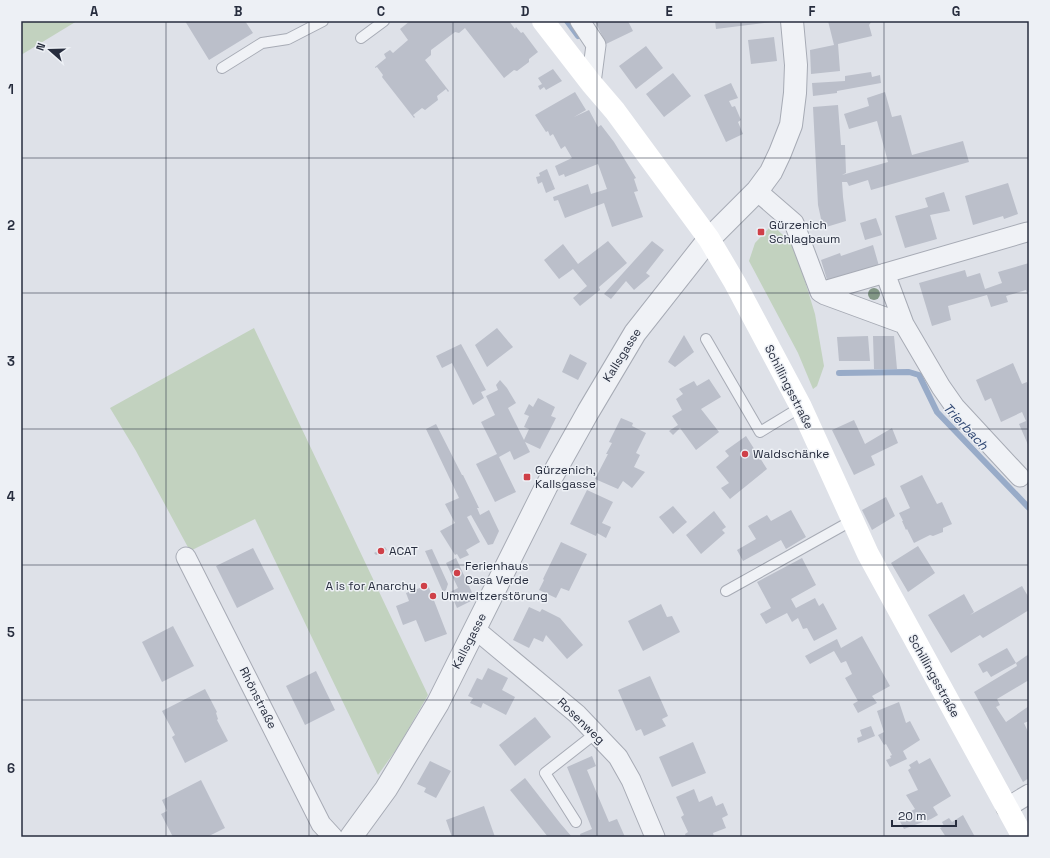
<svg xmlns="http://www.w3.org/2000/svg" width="1050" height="858" viewBox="0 0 1050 858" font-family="'Space Grotesk',sans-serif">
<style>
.green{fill:#c2d2bf}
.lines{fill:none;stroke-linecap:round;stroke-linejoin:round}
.stream{stroke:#98abc8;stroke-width:6}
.building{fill:#bbbfca}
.service-casing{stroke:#a7abb5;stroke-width:12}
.minor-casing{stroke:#a7abb5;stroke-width:21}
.tertiary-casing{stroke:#a7abb5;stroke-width:24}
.service{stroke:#f0f2f6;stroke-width:10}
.minor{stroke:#f0f2f6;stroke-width:19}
.tertiary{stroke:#f0f2f6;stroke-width:22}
.secondary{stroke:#fff;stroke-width:22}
.tree{fill:#829785}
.grid{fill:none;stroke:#272d3e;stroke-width:1;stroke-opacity:0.55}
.poi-dot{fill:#cf4048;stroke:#edf0f5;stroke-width:1.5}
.labels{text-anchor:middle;stroke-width:3;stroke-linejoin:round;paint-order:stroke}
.poi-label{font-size:12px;fill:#272d3e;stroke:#edf0f5;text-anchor:start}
.street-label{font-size:12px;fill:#272d3e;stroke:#edf0f5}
.water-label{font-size:13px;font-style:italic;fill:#314873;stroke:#edf0f5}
.neatline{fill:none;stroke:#272d3e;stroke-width:1.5}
.grid-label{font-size:13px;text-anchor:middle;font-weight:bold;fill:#272d3e}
</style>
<rect width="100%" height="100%" fill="#dee1e8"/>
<path class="green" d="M21,21H77L21,55Z
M772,225L794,245L815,314L824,366L817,386L813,389L798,353L749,261L755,243Z
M254,328L428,695L398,747L378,775L255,519L190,551L136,451L110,408Z"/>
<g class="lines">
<path class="stream" d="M567,21L578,36
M839,373L909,372L919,375L937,412L1029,508"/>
</g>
<path class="building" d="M185,21H245L253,33L209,60Z
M410,21H509L515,29L516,27L521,33L523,32L538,52L529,59V62L517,71L514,70L504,78L465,28L459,33L455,32L431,50V55L425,60L449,91L448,92L446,89L437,96L438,100L425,110L422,108L413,115L415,117L414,118L382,77L383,75L377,67L375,68V67L386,58L384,54L390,50L393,53L408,40L400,29Z
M589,21H628L633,31L606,44L595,21L591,24Z
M715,21H773V22L716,29Z
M828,21H872L869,25L872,36L838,44L840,71L811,74L810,50L834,45Z
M774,37L777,61L751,64L748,40Z
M646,46L663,68L636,89L619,66Z
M553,69L562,81L546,90L544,87L540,90L538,86L542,84L538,78Z
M871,72L872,77L880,75L881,83L837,91V93L813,96L812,83L845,81V76Z
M673,73L691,96L664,117L646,94Z
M731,83L738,98L729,101L732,107L735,106L741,120L738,122L743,134L726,142L704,95Z
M575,92L586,110L574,117L589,110L598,127L601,125L614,142L636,178L634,179L638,191L634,192L643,217L612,227L604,203L565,218L558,200L554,201L553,197L588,184L591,194L607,189L598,164L565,177L564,174L559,176L555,166L572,158L565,146L561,149L553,134L550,136L548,131L546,132L535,115Z
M885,92L892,117L901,115L912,155L963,141L969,162L871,190L868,180L849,186L847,182H842L843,197L846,221L823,228L818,205L813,107L838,105L841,145H845L846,173L842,175L888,162L877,121L849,129L844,114L869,106L867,98Z
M547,169L555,189L546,193L542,182L538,184L536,177L540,176L539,173Z
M1008,183L1018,214L1004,219L1003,216L973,225L965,196Z
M944,192L950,211L930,215L937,239L905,248L895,216L928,207L925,198Z
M876,218L882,235L865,240L860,223Z
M608,241L627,263L599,287L600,290L580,306L573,298L587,286L573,269L559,279L544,260L563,244L578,264Z
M652,241L664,250L646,273L650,276L634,290L626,281L611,299L604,294Z
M873,245L879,266L828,283L821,260L840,253L841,256Z
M1029,263V299L1026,290L1006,296L1008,302L991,307L987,295L948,306L951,320L932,326L919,283L965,270L967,277L980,273L985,289L1002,283L998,272Z
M497,328L513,347L487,367L475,345Z
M684,335L694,352L675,367L668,362Z
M868,336L870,361H839L837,337Z
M873,336H894L897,369H874Z
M461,344L486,390L481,392L484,398L473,405L452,363L442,368L436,356Z
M570,354L587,363L578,380L562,372Z
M1013,363L1022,384L1027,382L1029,388V447L1019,424L1026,421L1022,412L1001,422L991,398L985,401L976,380Z
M709,379L721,397L701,409L719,432L696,450L680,428L673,435L669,431L678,425L672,416L682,410L676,399L683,394L679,389L694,381L697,386Z
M500,380L507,388L516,403L508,408L524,440L529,429L524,427L529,416L524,414L529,404L533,407L538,398L555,407L551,416L556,418L540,449L525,442L530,452L514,460L510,451L499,457L516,492L495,502L476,464L497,454L481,422L495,415L486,396L498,390L496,385Z
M621,418L633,423L632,426L646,433L636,453L640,455L634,467L645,472L632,488L623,481L618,489L595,479L608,454H606L612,443L609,442Z
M854,420L865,444L892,428L898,443L871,456L875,465L854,475L832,430Z
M436,424L462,475H463L479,508H477L480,515L489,510L499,531L493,544L488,545L471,515L467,517L480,542L466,550L469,555L460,559L457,554L455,555L440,531L455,523L445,504L459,498L426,429Z
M746,436L767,469L730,499L721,488L729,483L716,467L729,456L725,451Z
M922,475L937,504L942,502L952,524L943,528V532L933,536L930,535L914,543L907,529L906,530L902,521H903L899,513L910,508L900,486Z
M587,490L613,502L602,523L611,527L606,538L597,533L596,536L570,524Z
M886,497L895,516L872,530L862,510Z
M673,506L687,522L673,534L659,517Z
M791,510L806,537L786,549L781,540L743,561L737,550L756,539L748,526L767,515L771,521Z
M714,511L726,527L722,530L725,533L701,554L686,535Z
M561,542L587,554L569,591L561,588L556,598L539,590L544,580L543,579Z
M918,546L935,573L908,592L891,563Z
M385,547L387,550L376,555L374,553Z
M253,548L274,589L237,608L216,566Z
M432,549L448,584L446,590L443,592L425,551Z
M456,558L475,599L457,608L450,592L458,588L446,563Z
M802,558L816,585L791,599L796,608L815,598L819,606L823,603L837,629L814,641L807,628L803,629L798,618L792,622L787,613L766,624L760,614L771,608L757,582Z
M428,585L447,634L425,642L416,620L403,625L396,606L409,601L406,593Z
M1022,586L1029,598V610L983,638L980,635L951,653L928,615L964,594L974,612L970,615Z
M661,604L667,617L672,616L680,632L643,651L628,621Z
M529,607L540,612L542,609L560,618L583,645L567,659L546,635L543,642L534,638L529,648L513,640Z
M173,626L194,666L162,682L142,642Z
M862,636L890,686L872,696L877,703L858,713L853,704L858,701L845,678L852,674L846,661L841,663L834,651L810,664L805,656L837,639L841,648Z
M1007,648L1016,663L1029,654V680L997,699L1000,705L996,707L1006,722L1029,706V721L1024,723L1029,734V778L1023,782L974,692L1017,666L1016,663L991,677L987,671L983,673L978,664Z
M488,668L508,678L502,690L515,697L506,715L483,703L481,708L470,703L473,698L468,696L477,678L482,680Z
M316,671L335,710L305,725L286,686Z
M650,676L668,716L662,719L666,726L644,736L641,729L636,731L618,690Z
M205,689L217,712L216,713L218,719L217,720L228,741L185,763L172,737L175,735L162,711Z
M899,702L906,723L910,721L920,740L903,751L907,759L890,767L886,760L891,758L890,756L892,755L886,744L884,745L878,735L884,732L877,711Z
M535,717L551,737L515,766L499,745Z
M871,726L875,736L858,743L857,738L862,736L860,730Z
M693,742L706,773L672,787L659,757Z
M592,756L596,766L587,770L609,822L617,819L625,837H581L580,834L592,829L567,767Z
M930,758L951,796L933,807L938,815L931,819L904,829L898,818L915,809L906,795L918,790L908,770L911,768L909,765L917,760L919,764Z
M430,761L451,771L436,798L424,792L426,788L417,784Z
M525,778L560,823L572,837H548L528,812L510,790Z
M201,780L225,828L207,837H173L161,814L167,811L162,800Z
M694,789L699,802L712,796L716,806L723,803L728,815L722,818L726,828L713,833L714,837H686L685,834L688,832L681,817L684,815L676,797Z
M484,806L495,837H452L446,820Z
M963,815L975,837H946L940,828L944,826L942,822L949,818L952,822Z"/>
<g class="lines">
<defs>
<path id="service" d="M361,38L384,21
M222,68L262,43L288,39L323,21
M706,339L760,432L801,407
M726,591L853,520
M576,822L545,773L596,733"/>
<path id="minor" d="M580,21L596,45L591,83
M757,191L794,223L820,292L1027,232
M820,292L825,295L904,324L885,273
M904,324L941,387L955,407L1020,477
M186,557L321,824L333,837
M475,629L577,714L618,757L631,780L655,837
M1006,808L1029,794"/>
<path id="tertiary" d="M351,837L386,789L438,703L546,487L588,412L635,333L709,239L757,191L771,172L780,153L791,125L795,93L796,65L792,21"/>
</defs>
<use href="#service" class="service-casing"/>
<use href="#minor" class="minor-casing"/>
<use href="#tertiary" class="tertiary-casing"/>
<use href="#service" class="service"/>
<use href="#minor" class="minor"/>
<use href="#tertiary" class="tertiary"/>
<path class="secondary" d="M543,21L591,83L615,111L709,239L735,283L801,407L868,554L1023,837"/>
</g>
<circle class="tree" cx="874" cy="294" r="6"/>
<path class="grid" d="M166,21V837M309,21V837M453,21V837M597,21V837M741,21V837M884,21V837M21,158H1029M21,293H1029M21,429H1029M21,565H1029M21,700H1029"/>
<g class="poi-dot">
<rect x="757" y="228" width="8" height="8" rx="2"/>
<circle cx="745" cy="454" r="4"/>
<rect x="523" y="473" width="8" height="8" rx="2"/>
<circle cx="381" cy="551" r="4"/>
<circle cx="457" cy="573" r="4"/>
<circle cx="424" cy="586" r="4"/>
<circle cx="433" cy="596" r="4"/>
</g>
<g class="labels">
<g class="poi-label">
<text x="769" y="229">Gürzenich<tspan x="769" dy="14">Schlagbaum</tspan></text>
<text x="753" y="458">Waldschänke</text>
<text x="535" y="474">Gürzenich,<tspan x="535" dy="14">Kallsgasse</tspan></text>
<text x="389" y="555">ACAT</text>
<text x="465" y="570">Ferienhaus<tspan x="465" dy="14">Casa Verde</tspan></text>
<text x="416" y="590" text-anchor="end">A is for Anarchy</text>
<text x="441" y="600">Umweltzerstörung</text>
</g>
<g class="street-label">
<text transform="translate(622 355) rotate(-58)" y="4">Kallsgasse</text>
<text transform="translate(789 387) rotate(63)" y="4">Schillingsstraße</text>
<text transform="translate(469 641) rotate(-63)" y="4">Kallsgasse</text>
<text transform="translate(934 676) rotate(61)" y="4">Schillingsstraße</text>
<text transform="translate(258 698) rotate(63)" y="4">Rhönstraße</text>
<text transform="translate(581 721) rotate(44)" y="4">Rosenweg</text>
</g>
<g class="water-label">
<text transform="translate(966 426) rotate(47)" y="5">Trierbach</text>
</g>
</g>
<rect width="1050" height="858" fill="none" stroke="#edf0f5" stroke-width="44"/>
<g transform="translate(50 50) rotate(290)" stroke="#edf0f5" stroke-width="3" paint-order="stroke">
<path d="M0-3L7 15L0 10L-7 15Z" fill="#272d3e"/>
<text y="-6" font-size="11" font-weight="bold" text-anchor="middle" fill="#272d3e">N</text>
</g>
<path d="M892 820v6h64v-6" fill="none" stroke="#272d3e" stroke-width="2"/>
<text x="898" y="820" font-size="12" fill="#272d3e" stroke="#edf0f5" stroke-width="3" paint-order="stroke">20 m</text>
<rect x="22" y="22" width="1006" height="814" class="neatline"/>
<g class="grid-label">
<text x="94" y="16">A</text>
<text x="238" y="16">B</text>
<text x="381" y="16">C</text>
<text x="525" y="16">D</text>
<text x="669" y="16">E</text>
<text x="812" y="16">F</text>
<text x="956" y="16">G</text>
<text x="11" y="94">1</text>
<text x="11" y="230">2</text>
<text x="11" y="366">3</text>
<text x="11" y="501">4</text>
<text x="11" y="637">5</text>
<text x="11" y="773">6</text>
</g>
</svg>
